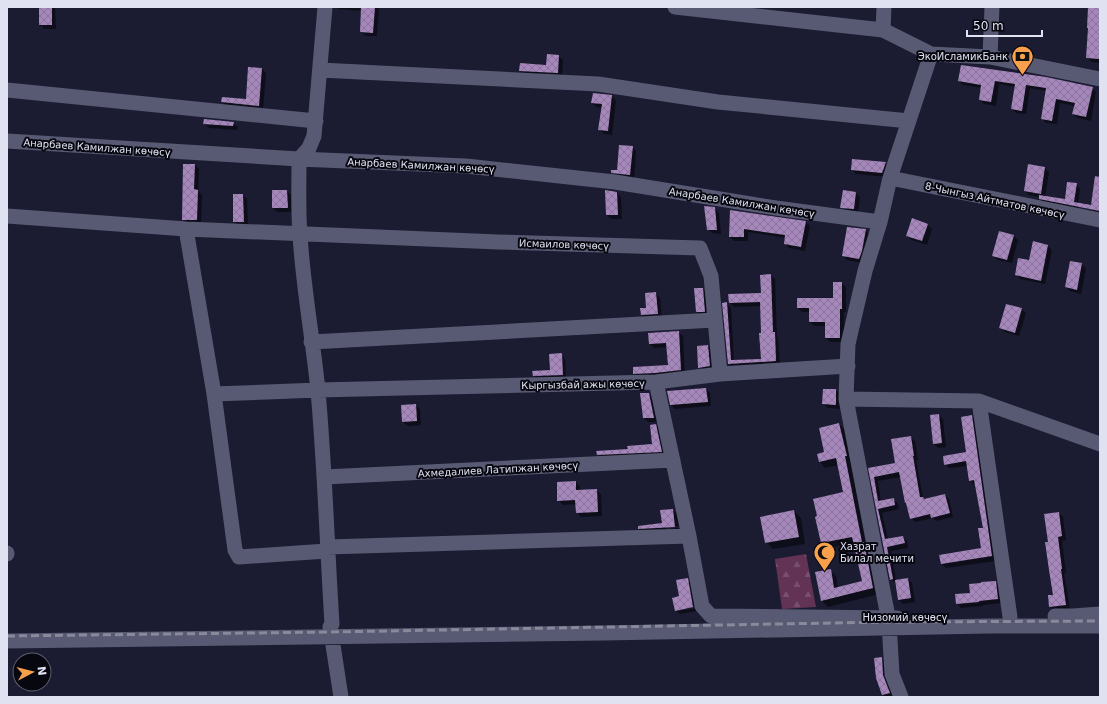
<svg xmlns="http://www.w3.org/2000/svg" width="1107" height="704" viewBox="0 0 1107 704" font-family="'DejaVu Sans',sans-serif">
<style>
.forest{fill:url(#forest-firs)}
.shadow{fill:#0007}
.building{fill:url(#building-cross-hatch)}
.lines{fill:none;stroke-linecap:round;stroke-linejoin:round}
.minor{stroke:#585973;stroke-width:15}
.rail{stroke:#89899b;stroke-width:3;stroke-dasharray:8 4;stroke-linecap:butt}
.labels{text-anchor:middle;stroke-width:4;stroke-linejoin:round;paint-order:stroke}
.poi-label{font-size:10px;fill:#e1e2f1;stroke:#070710;text-anchor:end}
.street-label{font-size:10px;fill:#e1e2f1;stroke:#070710}
</style>
<defs>
<pattern id="forest-firs" width="22" height="20" patternUnits="userSpaceOnUse"><rect width="22" height="20" fill="#623355"/><path d="M5 1l3.5 6h-7zM16 11l3.5 6h-7z" fill="#78506e"/></pattern>
<pattern id="building-cross-hatch" width="8" height="8" patternUnits="userSpaceOnUse"><rect width="8" height="8" fill="#a687bc"/><path d="M0 0l8 8M0 8l8-8" fill="none" stroke="#897399"/></pattern>
</defs>
<rect width="100%" height="100%" fill="#1b1b31"/>
<path class="forest" d="M806,554L816,607L782,609L775,559Z"/>
<path class="shadow" d="M40,7H55L56,29H44L40,25Z
M337,7H379L377,36H365L361,31L362,11L339,9Z
M1089,7H1100V63L1092,62L1087,58Z
M558,56L563,60L562,77L524,75L520,71L547,66Z
M961,66L1092,88L1096,92L1091,121L1078,118L1073,114L1075,106L1060,103L1057,124L1046,123L1042,118L1047,91L1030,88L1026,114L1016,113L1012,109L1016,87L999,84L996,106L984,104L980,100L982,88L963,85L959,81Z
M262,69L266,73L263,110L226,106L222,102L246,100Z
M594,94L612,96L616,101L612,135L604,134L599,130L602,108L597,107L592,103Z
M233,123L238,127L237,130L209,128L204,124Z
M632,147L636,151L634,179L616,176L612,172L618,173Z
M885,163L890,167L886,177L856,174L852,170Z
M195,165L199,169L198,191L202,195L201,224H188L183,219Z
M1045,168L1049,172L1045,197L1066,200L1076,184L1080,189L1078,204L1092,206L1100,186V210L1078,206V208L1100,212V214L1044,203L1040,198V197L1029,195L1025,191Z
M287,191L291,195L292,212H277L273,208Z
M844,191L856,193L860,197L858,213L846,212L841,207Z
M617,192L621,197L622,219H611L607,215Z
M243,195L247,199L248,226H239L234,222Z
M715,208L719,213L721,234L712,233L708,229Z
M731,211L806,222L810,226L805,251L789,248L785,243L786,238L748,232V241H734L730,237Z
M928,225L932,229L927,245L912,240L907,236Z
M865,230L869,234L863,263L847,260L843,256Z
M1013,235L1018,240L1012,263L998,260L993,255Z
M1034,243L1048,246L1052,250L1045,284L1020,279L1016,274L1030,261Z
M1082,264L1086,269L1081,294L1070,291L1066,287Z
M770,275L775,279L777,336L778,337L780,365L733,368L729,364L724,304L727,303L731,308L734,361L762,360L761,306L734,307L730,303L762,293Z
M842,283L846,288V312H844V342H830L826,338V326H814L810,322V312H802L798,308L834,299Z
M703,289L707,293L709,315L701,316L697,312Z
M656,293L660,298L662,318L646,319L642,315Z
M1021,309L1026,313L1019,336L1005,332L1001,328Z
M678,332L683,336L685,374L639,377L634,373L669,366L667,347L654,348L650,344Z
M708,346L712,351L714,370L704,371L699,367Z
M561,354L565,359L566,379L538,380L534,375L551,371Z
M706,389L710,393L711,406L675,409L671,405Z
M836,390L840,395V409L828,408L823,404Z
M649,394L653,398L658,422H648L644,418Z
M415,405L420,409L421,425L408,426L403,422Z
M939,415L943,419L946,447L938,448L934,444Z
M972,416L976,421L996,561L946,568L942,564L982,549L984,528L976,485H974L970,480L968,466L949,468L945,464L967,453Z
M839,424L845,430L866,545L870,549L879,594L828,607L822,601L816,573L830,570L836,576L838,588L863,581L855,543L827,548L822,543L845,493L839,465L825,468L820,462L818,455L826,453Z
M655,425L660,429L665,455L602,459L598,454L629,450L653,445Z
M910,437L915,441L918,460H916L923,498L925,499L945,495L949,499L953,517L936,521L933,518L915,522L911,518L908,505L905,503L900,477L878,481L881,502L893,499L898,503L899,509L882,513L888,539L903,537L907,541L908,548L891,551L896,580L908,579L912,583L915,602L903,604L899,600L896,583L891,579L870,469L896,464Z
M576,482L580,487V491L596,490L601,494L602,516L581,517L577,512V504L563,505L558,500Z
M673,510L677,514L679,526L666,527V529L679,528V531L643,532L639,528L663,524Z
M794,511L801,518L805,544L773,549L766,542Z
M1059,513L1063,517L1066,540L1062,541L1066,573H1064L1070,609L1054,611L1050,606L1054,596L1050,543Z
M687,579L692,584L696,606L677,609V611L696,608L697,611L680,614L675,610Z
M995,582L1000,586L1002,603L983,605V606L961,608L957,603L971,594Z
M882,658L886,663L893,697H885L883,695Z"/>
<path class="building" d="M39,7H52V25H39Z
M361,7H375L373,33L360,32Z
M1088,7H1100L1099,59L1086,58L1088,28H1087Z
M547,54L559,55L558,73L519,71L520,63L546,65Z
M961,65L1046,77L1093,87L1086,117L1072,114L1075,103L1056,99L1052,121L1041,119L1046,88L1026,85L1022,111L1011,109L1015,84L995,81L991,102L979,100L981,85L958,81Z
M248,67L262,68L259,106L221,102L222,97L246,99Z
M593,93L612,95L608,131L598,130L602,104L591,103Z
M204,119L234,122L233,126L203,124Z
M619,145L633,146L630,175L611,173V170H617V171Z
M852,159L886,162L882,173L851,170Z
M183,164H195L194,189L198,190L197,220H182Z
M1028,164L1045,167L1041,194L1024,191Z
M1095,176L1100,177V211L1039,199V195L1065,199L1067,182L1077,183L1074,202L1091,205Z
M272,190H287L288,208H272Z
M605,190L617,192L618,215H606Z
M843,190L856,192L854,209L840,208Z
M233,194H243L244,222H233Z
M704,206L715,207L717,230H707Z
M730,210L806,221L801,247L784,244L785,235L744,229V237H729Z
M912,218L928,224L922,241L906,236Z
M847,227L866,229L862,251L859,259L842,256Z
M999,231L1014,235L1007,260L992,256Z
M1033,241L1048,245L1041,281L1015,275L1018,258L1029,260Z
M1070,261L1082,263L1077,290L1065,287Z
M771,274L773,332H775L776,361L728,364L722,303L727,302L731,360L761,359L759,333H761L760,302L729,303L728,294L761,293L760,275Z
M833,282H842V309H840V338H825V322H809V308H797V298H833Z
M694,288H703L705,312H696Z
M656,292L658,314L641,315L640,308H646L645,293Z
M1006,304L1022,308L1015,333L999,328Z
M679,331L681,370L655,373L633,374V367L668,365L666,343L649,344L648,333Z
M708,345L710,366L698,368L697,346Z
M562,353L563,375L533,376L532,371L550,370L549,354Z
M706,388L708,402L670,405L667,391Z
M823,389H836V405L822,404Z
M640,393H649L654,418H643Z
M416,404L417,421L402,422L401,405Z
M939,414L942,443L933,444L930,415Z
M972,415L992,556L941,564L939,555L981,548L978,528H983L974,480L969,481L966,461L944,465L943,456L966,452L961,417Z
M839,423L847,456H845L862,542H864L873,588L821,601L815,572L831,569L834,588L862,581L852,537L821,543L815,517L817,516L813,499L843,492L836,458L819,462L817,454L824,452L819,428Z
M656,424L662,452L597,455L596,451L628,449L627,446L652,444L650,425Z
M911,436L914,456H913L920,497H923L924,499L945,494L950,513L931,518L930,514L910,519L906,503H905L899,472L874,477L878,501L894,498L895,505L878,509L885,539L903,536L905,543L887,547L893,579L890,580L868,468L895,463L891,439Z
M576,481V490L597,489L598,512L576,513L575,500L557,501V482Z
M673,509L675,527L638,529V526L662,523L660,510Z
M794,510L799,537L765,543L760,517Z
M1059,512L1062,536L1058,537L1062,569H1061L1066,605L1049,607L1048,595H1053L1049,570L1045,542H1048L1044,514Z
M688,578L693,607L675,611L672,598L679,596L676,580Z
M908,578L911,598L898,600L895,580Z
M996,581L998,599L979,601V602L956,604L955,594L970,593L969,584L981,583V582Z
M882,657L883,675L890,693L882,695L876,678L874,658Z"/>
<g class="lines">
<path class="minor" d="M325,7L314,136L309,148L299,159C299,184 298,210 300,235C303,287 313,339 318,391C325,469 327,546 332,624L330,627L331,632L341,697
M675,7L883,30L931,54L990,57L1100,79
M883,30L884,7
M990,57L992,7
M320,70L598,84L718,102L909,121
M7,90L316,121
M7,141L299,159L466,166L615,182L776,208L880,222
M890,178L1100,220
M7,216L186,229L498,242L700,248L711,276L720,374
M186,229L214,394L235,550L239,557L327,551
M311,342L715,320
M656,382L689,536L702,606L711,616L897,618
M214,394L318,390L656,382L720,374L848,366
M846,399L979,401L1100,444
M979,401L1010,617
M324,477L673,460
M327,547L689,536
M7,553V554
M1055,616H1073L1100,614
M7,641L604,633L989,626H1100
M901,697L892,674L889,622L846,399L848,344L865,271L880,222L890,178L931,54"/>
<path class="rail" d="M7,636L331,632L889,622L1100,621"/>
</g>
<defs>
<symbol id="bank-pin" viewBox="-11 -11 22 30"><path d="M0 17L-7.5 6A9.5 9.5 0 1 1 7.5 6Z" fill="#f8a04b" stroke="#070710"/><path d="M-6-4H6V4H-6ZM0-2.3a2.3 2.3 0 1 0 0 4.6a2.3 2.3 0 1 0 0-4.6Z" fill="#111"/></symbol>
<symbol id="mosque-pin" viewBox="-11 -11 22 30"><path d="M0 17L-7.5 6A9.5 9.5 0 1 1 7.5 6Z" fill="#f8a04b" stroke="#070710"/><path d="M3.5-4.9A6 6 0 1 0 3.5 4.9A5 5 0 1 1 3.5-4.9Z" fill="#111"/></symbol>
</defs>
<g fill-rule="evenodd">
<use href="#bank-pin" x="1010" y="44" width="25" height="34"/>
<use href="#mosque-pin" x="812" y="540" width="25" height="34"/>
</g>
<g class="labels">
<g class="poi-label">
<text x="1008" y="60">ЭкоИсламикБанк</text>
<text x="840" y="550" text-anchor="start">Хазрат<tspan x="840" dy="12">Билал мечити</tspan></text>
</g>
<g class="street-label">
<text transform="translate(97 147) rotate(4)" y="4">Анарбаев Камилжан көчөсү</text>
<text transform="translate(421 165) rotate(3)" y="4">Анарбаев Камилжан көчөсү</text>
<text transform="translate(995 200) rotate(12)" y="4">8-Чынгыз Айтматов көчөсү</text>
<text transform="translate(742 202) rotate(9)" y="4">Анарбаев Камилжан көчөсү</text>
<text transform="translate(564 244) rotate(2)" y="4">Исмаилов көчөсү</text>
<text transform="translate(583 384) rotate(-1)" y="4">Кыргызбай ажы көчөсү</text>
<text transform="translate(498 469) rotate(-3)" y="4">Ахмедалиев Латипжан көчөсү</text>
<text x="905" y="621">Низомий көчөсү</text>
</g>
</g>
<rect width="1107" height="704" fill="none" stroke="#e1e2f1" stroke-width="16"/>
<g transform="translate(32 672) rotate(83)"><circle r="19" fill="#070710" stroke="#5e5f6a"/>
<path d="M0-3L7 15L0 10L-7 15Z" fill="#f8a04b"/>
<text y="-6" font-size="11" font-weight="bold" text-anchor="middle" fill="#e1e2f1">N</text>
</g>
<path d="M967 30v6h75v-6" fill="none" stroke="#e1e2f1" stroke-width="2"/>
<text x="973" y="30" font-size="12" fill="#e1e2f1" stroke="#070710" stroke-width="3" paint-order="stroke">50 m</text>
</svg>
